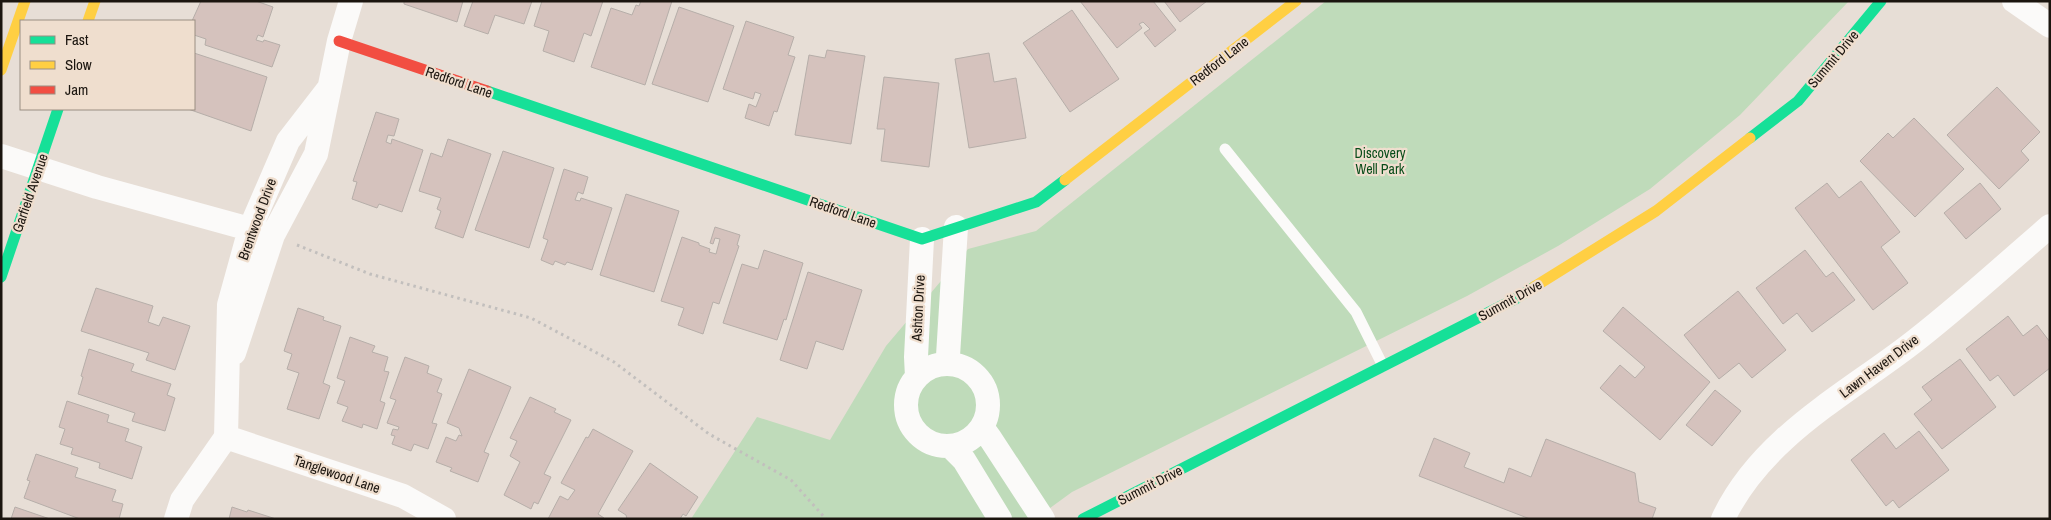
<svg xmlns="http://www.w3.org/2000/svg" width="2051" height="520" viewBox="0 0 2051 520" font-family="'Archivo Narrow',sans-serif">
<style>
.green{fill:#bfdbba}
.building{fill:#d5c2bd;stroke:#b6aea9}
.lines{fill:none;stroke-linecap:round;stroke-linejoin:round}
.path{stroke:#c2bfbd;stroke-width:3;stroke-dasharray:2.5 4;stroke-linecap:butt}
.lane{stroke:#fbfaf9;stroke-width:11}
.street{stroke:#fbfaf9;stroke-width:24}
.fast{stroke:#16e098;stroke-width:11}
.slow{stroke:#ffcf43;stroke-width:11}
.jam{stroke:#f24e42;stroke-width:11}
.labels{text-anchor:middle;stroke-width:4.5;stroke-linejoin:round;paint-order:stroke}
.street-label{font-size:14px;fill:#1b150f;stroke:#efdece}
.park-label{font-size:14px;fill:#084c19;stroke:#efdece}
</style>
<rect width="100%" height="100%" fill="#e7ded6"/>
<path class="green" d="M1326,1H1849L1740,115L1650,189L1558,246L1467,296L1072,492L1035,519H691L757,417L830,440L886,346L968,249L1036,231Z"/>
<path class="building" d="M201,1H256L273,7L263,37L258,35L256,40L263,42L264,40L280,45L272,67L205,45L206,39L194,35V21H192Z
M404,1H463L457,22L404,4Z
M473,1H532L524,24L495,15L488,34L464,26Z
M542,1H603L591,36L584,33L574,62L543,51L549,31L534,26Z
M641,1H672L645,85L591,67L611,8L632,15L636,5L639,6Z
M1080,1H1153L1176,30L1155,47L1144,33L1150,29L1143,22L1139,24L1142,28L1117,48Z
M1164,1H1207L1180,22Z
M679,7L734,26L708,102L652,84Z
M1072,10L1119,79L1070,112L1023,43Z
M746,21L794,37L788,55L795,57L777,112L774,111L769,126L745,118L749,104L756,107L761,94L755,92L753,99L723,89Z
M827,50L865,56L851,144L795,135L809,55L825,58Z
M194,53L267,77L251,131L188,109H194Z
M989,53L994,82L1016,78L1026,138L969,148L955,59Z
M884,77L939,83L929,167L881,161L885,129H877Z
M1997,87L2040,132L2021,151L2029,160L1999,189L1947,135Z
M376,112L399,119L394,136L388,135L386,142L391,144L392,139L423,150L402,212L379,204L377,208L352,199L357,182L353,181Z
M1914,118L1964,169L1915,217L1860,161L1888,133L1893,138Z
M448,139L491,154L463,238L435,228L441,211L437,209L441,198L419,191L431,153L442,157Z
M503,151L554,168L529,248L475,230Z
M564,169L588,177L583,194L578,192L575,200L580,201L581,198L612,208L592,270L567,262L565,265L555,261L553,265L541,260L548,240L543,238Z
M1861,181L1900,232L1881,247L1908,283L1873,310L1795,208L1827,183L1839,198Z
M1980,183L2001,209L1966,239L1944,213Z
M626,194L679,211L654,292L600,275Z
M715,227L740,235L737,245L739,246L719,304L713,302L703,334L678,325L684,308L661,301L682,237L699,243V245L710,249L709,252L716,254L720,239L715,238L713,244L710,243Z
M764,250L803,263L786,320L784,319L777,340L723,323L742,264L758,269Z
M1805,250L1826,277L1833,272L1855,300L1812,332L1797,313L1783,324L1756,288Z
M808,272L862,290L843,350L816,341L807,369L780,360Z
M96,288L153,306L148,322L159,326L163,317L190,326L175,370L146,360L149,353L81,331Z
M1738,291L1786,350L1752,378L1739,363L1719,379L1684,335Z
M1623,307L1710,382L1660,440L1600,388L1620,365L1635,378L1645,367L1603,331Z
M298,308L324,317L323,320L341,326L323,383L330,386L319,419L287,409L299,373L287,369L292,354L284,351Z
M2008,316L2023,336L2037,325L2050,342V368L2014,396L1998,375L1990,381L1966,349Z
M350,337L375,346L372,352L388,357L384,371L389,372L380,401L385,403L377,429L363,424L362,428L342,421L348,407L337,403L345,381L337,378Z
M89,349L134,364L131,371L171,384L167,395L175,398L165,431L132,421L135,413L78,394L83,377L81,376Z
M405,357L429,366L427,373L442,379L437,392L442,394L432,423L437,424L428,449L414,444L411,451L392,444L395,436L391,435L393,429L398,430L399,427L387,423L396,400L390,398Z
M1960,359L1996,407L1942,449L1914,414L1932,400L1922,387Z
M469,369L511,387L484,452L489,454L478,482L450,471L452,468L436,462L446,437L456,441L459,435L462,436L459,428L447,423Z
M1715,390L1741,411L1712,446L1686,425Z
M530,397L556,409L554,412L571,420L544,474L551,477L538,504L534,502L531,509L504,495L520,462L510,456L517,441L510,438Z
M67,401L109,415L107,422L129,429L125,441L142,447L132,479L99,468L100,463L71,454L73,448L60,444L65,429L59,427Z
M593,429L633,451L598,514L604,518L548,519L560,496L568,500L575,490L561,483L586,437L588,438Z
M1919,431L1949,470L1899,508L1893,500L1886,506L1851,460L1884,433L1896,449Z
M1434,438L1470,453L1464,467L1504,483L1509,468L1531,477L1546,439L1635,473L1639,502L1656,508L1652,519H1530L1419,476Z
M36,454L78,468L75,477L116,490L112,501L123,504L119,519H80L24,498L30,481L27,480Z
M650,463L698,497L686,516L683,514L680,519H627L626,515L618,510Z
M15,507L50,519H11Z
M232,507L247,512L248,510L276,519H229Z"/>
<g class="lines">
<path class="path" d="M297,245L370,274L531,318L614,362L709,434L791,480L826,519"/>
<path class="lane" d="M1225,149L1356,312L1383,366"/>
<path class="street" d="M2014,1L2050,26
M1,156L97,187L264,233
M234,353L273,235L316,154L339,41L351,1
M950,364L948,356L956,227
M906 405a41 41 0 1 1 82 0a41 41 0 1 1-82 0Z
M917,377L916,357L922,239
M982,427L990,438L1043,519
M226,437L403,496L444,519
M950,446L964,460L1000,519
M176,519L182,500L226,437L229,305L250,229L288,141L329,88
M1723,519C1760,440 1841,397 1907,347C1957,309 2003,266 2050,226"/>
<path class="fast" d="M487,91L922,239L1036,202L1065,180
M1750,138L1798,101L1881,1
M1,277L58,109
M1083,519L1517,298L1534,287"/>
<path class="slow" d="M88,21L95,1
M1,70L25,1
M1065,180L1296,1
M1534,287L1656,211L1750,138"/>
<path class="jam" d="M339,41L487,91"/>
</g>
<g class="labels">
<g class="street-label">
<text transform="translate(1833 59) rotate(-50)" y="5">Summit Drive</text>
<text transform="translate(1219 61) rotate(-38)" y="5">Redford Lane</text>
<text transform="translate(459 82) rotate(19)" y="5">Redford Lane</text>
<text transform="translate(30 193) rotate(-71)" y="5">Garfield Avenue</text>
<text transform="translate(843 212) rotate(19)" y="5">Redford Lane</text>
<text transform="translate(257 219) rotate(-70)" y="5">Brentwood Drive</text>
<text transform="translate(1510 300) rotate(-29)" y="5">Summit Drive</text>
<text transform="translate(918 308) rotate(-87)" y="5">Ashton Drive</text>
<text transform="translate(1879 366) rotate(-37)" y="5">Lawn Haven Drive</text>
<text transform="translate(337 474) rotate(19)" y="5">Tanglewood Lane</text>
<text transform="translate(1150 485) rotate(-27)" y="5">Summit Drive</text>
</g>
<g class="park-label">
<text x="1380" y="158">Discovery<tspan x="1380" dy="16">Well Park</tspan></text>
</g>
</g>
<rect width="2051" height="520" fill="none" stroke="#1b150f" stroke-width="5"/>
<rect x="20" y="20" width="175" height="90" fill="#efdece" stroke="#9a8e82"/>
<rect x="30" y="36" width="25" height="8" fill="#16e098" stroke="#9a8e82"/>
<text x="65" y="45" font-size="15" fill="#1b150f">Fast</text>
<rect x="30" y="61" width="25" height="8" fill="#ffcf43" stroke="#9a8e82"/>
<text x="65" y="70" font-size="15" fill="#1b150f">Slow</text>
<rect x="30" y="86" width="25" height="8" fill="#f24e42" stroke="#9a8e82"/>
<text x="65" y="95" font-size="15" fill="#1b150f">Jam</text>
</svg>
